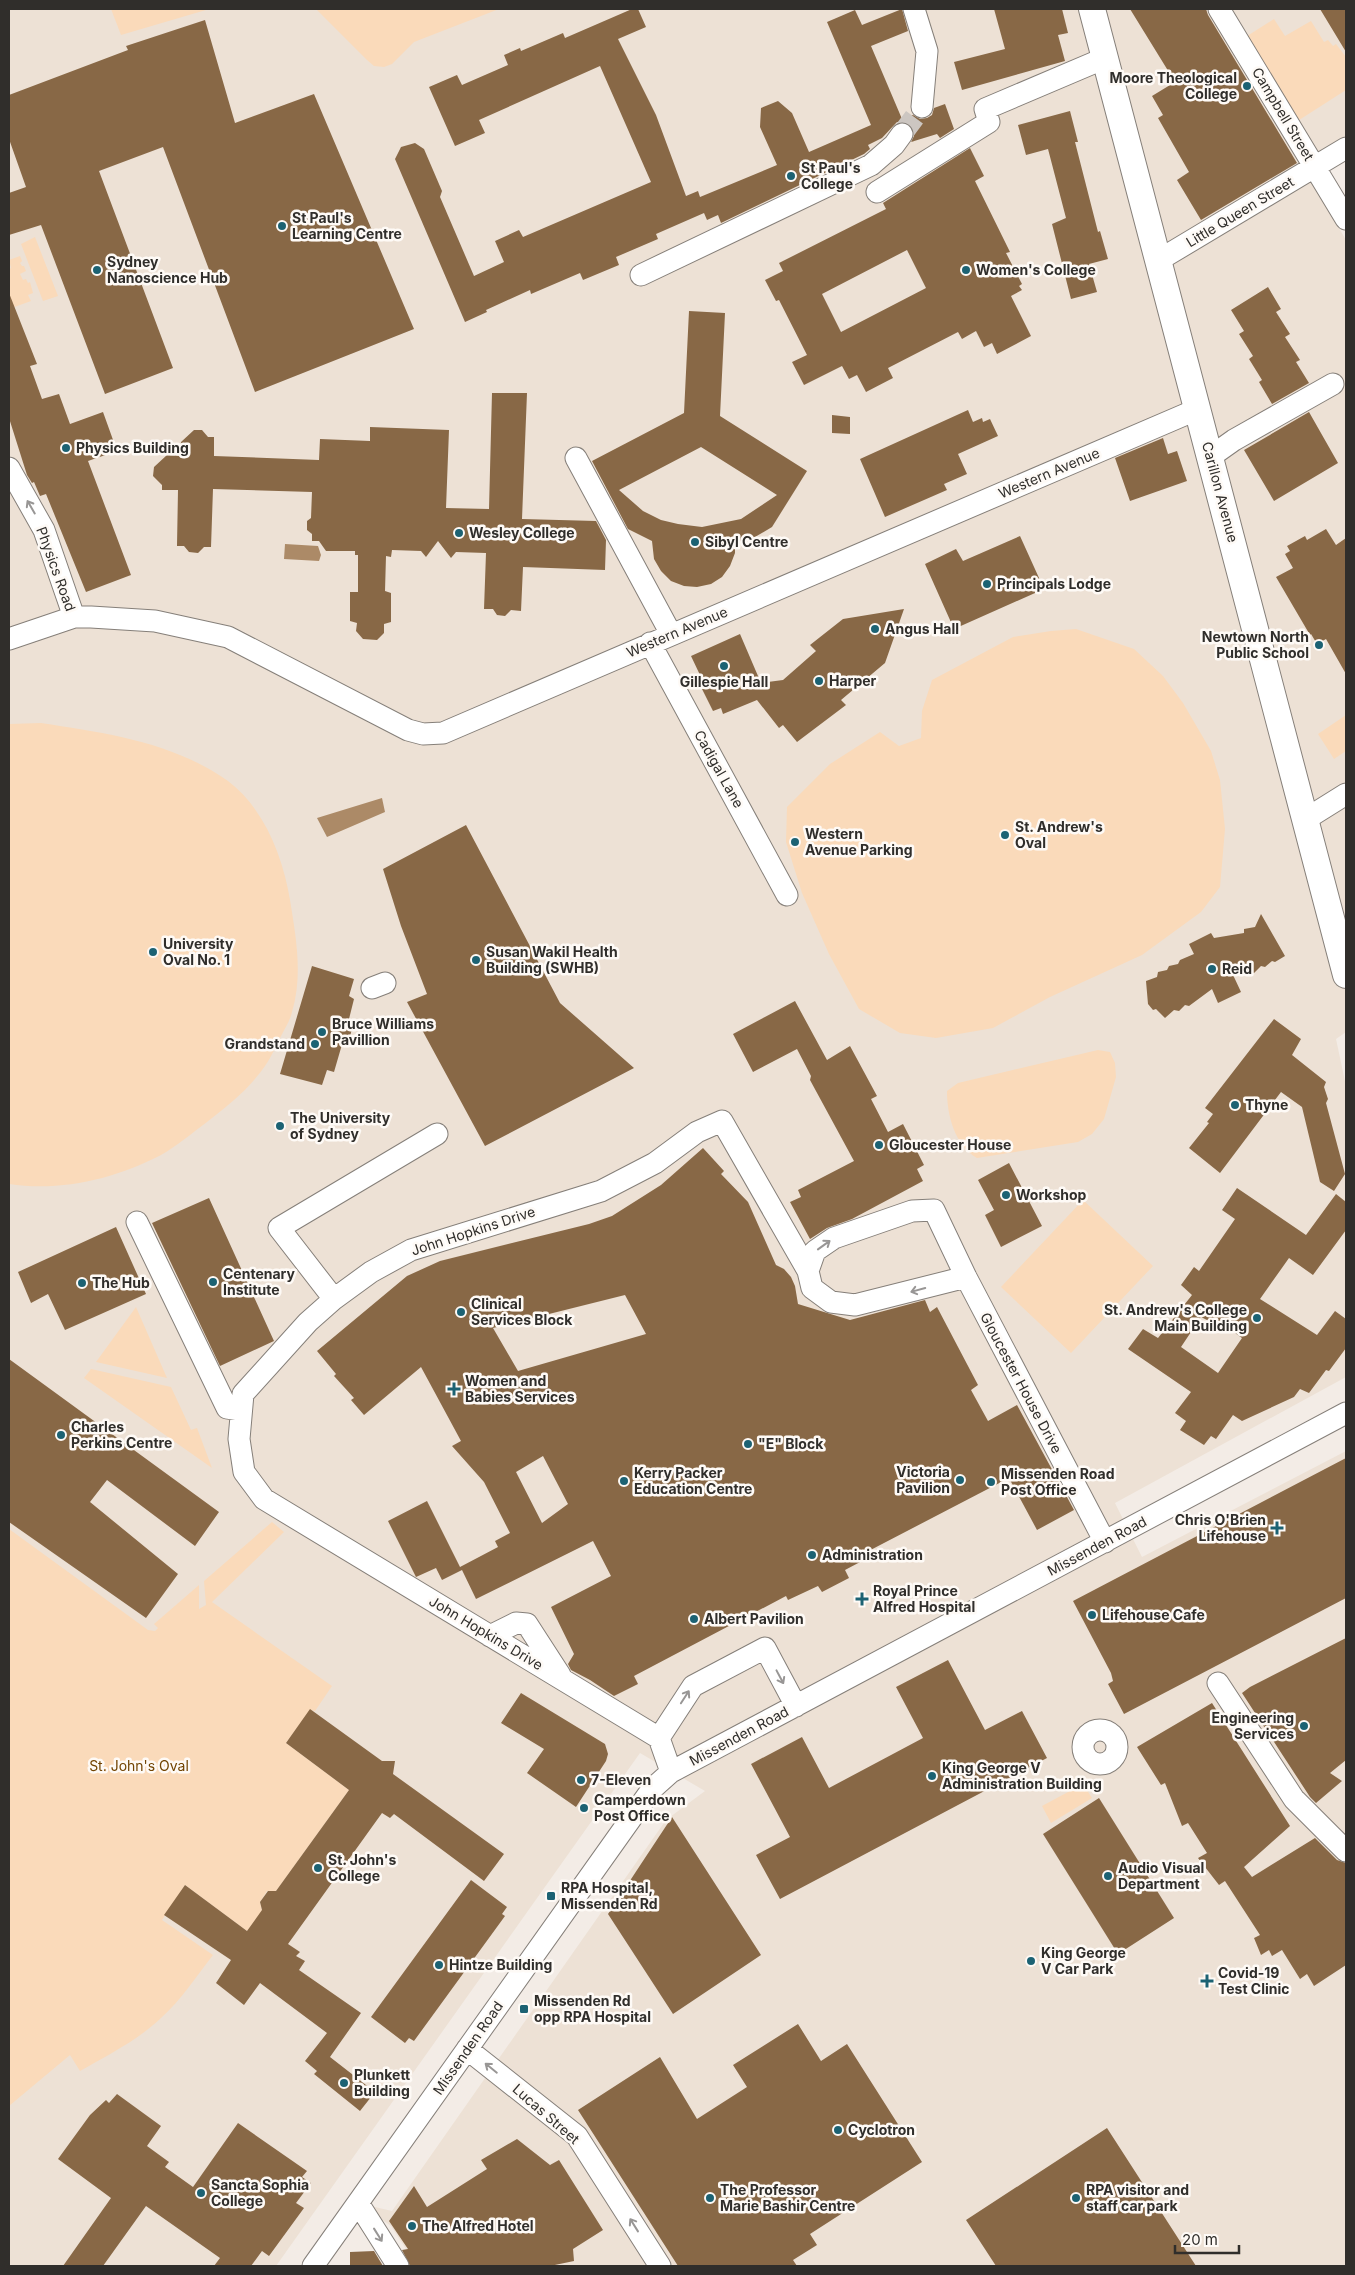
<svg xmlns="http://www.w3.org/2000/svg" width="1355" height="2275" viewBox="0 0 1355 2275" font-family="Inter,sans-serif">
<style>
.built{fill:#ede1d5}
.green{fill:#fadaba}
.water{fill:#ac8a67}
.building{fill:#886846;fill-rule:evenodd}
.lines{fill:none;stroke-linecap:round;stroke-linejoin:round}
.minor-tunnel{stroke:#ccc6c1;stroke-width:21;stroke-dasharray:21 11;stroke-linecap:butt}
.minor-casing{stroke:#857f79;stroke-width:23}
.major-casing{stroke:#857f79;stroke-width:28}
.minor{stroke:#fff;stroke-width:21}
.major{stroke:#fff;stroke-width:26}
.oneway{stroke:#989695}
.poi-dot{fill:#1c6273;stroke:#fefaf6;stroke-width:2}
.labels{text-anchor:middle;stroke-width:5;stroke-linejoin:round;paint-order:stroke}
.poi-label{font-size:14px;font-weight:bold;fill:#302e2b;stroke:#fefaf6;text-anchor:start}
.street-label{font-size:14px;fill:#302e2b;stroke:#fefaf6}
.park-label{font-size:14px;fill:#724402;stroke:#fefaf6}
</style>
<rect width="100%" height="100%" fill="#f3ece6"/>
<path class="built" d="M9,9H1346V136L1300,163L1346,240V1032L1336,1039L1346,1086V1377L1115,1503L1142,1557L1346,1451V2266H417L391,2226L358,2203L392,2211L666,1820L705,1791L640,1753L276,2266H9Z"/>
<path class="green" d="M111,9H217L206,10L121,35Z
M316,9H499L414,42L392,64L384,67L374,66L367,60Z
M1274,19L1285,36L1311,21L1324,42L1328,40L1333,46L1336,44L1346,57V90L1296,122L1244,38Z
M35,237L58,296L43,301L21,244Z
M20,256L22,261L20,263L22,266H24L26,271L20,274L23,280L26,279L28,283L30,282L33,293L28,295L31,301L9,309V269L11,268L9,260Z
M1076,629L1134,649L1163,676L1183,703L1211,751L1220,780L1225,829L1220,887L1201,912L1142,955L1050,997L993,1028L936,1038L900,1033L859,1009L829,954L802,893L786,842L787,807L830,764L880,732L899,746L921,738L922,711L932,680L1013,637L1051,631Z
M1346,715V751L1334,759L1318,734Z
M41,723C106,733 173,742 228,781C264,808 283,857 290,900C296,937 303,975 292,1012C290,1021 284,1030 280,1038C275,1047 271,1058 265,1066C249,1089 229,1105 207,1122C192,1133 177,1146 161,1155C115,1179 60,1192 9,1184V724Z
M1098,1050L1110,1052L1115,1063L1116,1077L1104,1119L1092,1134L1078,1142L977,1158C955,1145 947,1116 947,1091L958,1083Z
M1083,1200L1153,1266L1071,1353L1001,1287Z
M136,1307L167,1378L96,1362Z
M91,1369L171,1387L191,1430L197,1428L212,1468L84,1378Z
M272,1522L284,1532L212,1602L332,1686L315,1711L310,1710L286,1743L349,1790L276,1891H267L260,1902L262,1911L247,1931L185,1885L162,1920L213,1955C196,1977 181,2000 161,2018C138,2040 108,2055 80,2071L70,2055L9,2106V1529L148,1630L155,1631L158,1628L154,1624L199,1585V1609L206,1605L204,1581Z
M1083,1784L1092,1798L1051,1823L1042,1806Z"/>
<path class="water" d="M285,544L318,546L321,555L319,561L284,559Z
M382,798L385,812L327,837L317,818Z"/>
<path class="building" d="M632,9H638L646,27L618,39L656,115L686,196L698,191L700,197L777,165L760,127L761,108L778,101L792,113L809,152L871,125L827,22L855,10L862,25L902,9L908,31L871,46L902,119L913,115L920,119L927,118L932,115L934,108L945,104L954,129L940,138L937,134L911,142L914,136L913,128L904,122H897L882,138L868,145L870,149L864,154L721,223L718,215L707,220L704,213L656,234L658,239L616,257L619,265L583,280L580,273L531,294L530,290L486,310L487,312L465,322L395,159L401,147L415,143L424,149L442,191L440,197L474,276L504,262L495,241L519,230L523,237L651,182L600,66L479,120L485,133L455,146L429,87L457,75L462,85L508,65L504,55L520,48L521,51L563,33L565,38Z
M994,9H1062L1068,33L1058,35L1065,61L962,90L954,62L1005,49Z
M1130,9H1206L1208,15L1297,163L1201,220L1177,180L1189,172L1158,118L1163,115L1152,96L1175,82Z
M1320,9H1346V52Z
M205,20L235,123L314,94L414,329L255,392L163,147L99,171L173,368L105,394L41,225L9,235V193L26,187L9,139V95L128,50L126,46Z
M1070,111L1078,142H1075L1098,232L1100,231L1108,259L1089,264L1097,292L1071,299L1052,224L1066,218L1048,149L1026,155L1018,125Z
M970,148L984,176L975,181L1010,252L1006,253L1022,284L1019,286L1022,290L1011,296L1031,336L997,354L992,343L984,347L976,331L962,339L958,332L888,368L893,378L866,392L857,375L849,379L842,366L804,385L792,362L807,355L779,300L776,301L765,280L783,271L779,263L886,209L883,203ZM907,250L926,288L841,332L822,294Z
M1268,287L1281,309L1276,312L1290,334L1285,337L1300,360L1296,362L1309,383L1272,404L1259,382L1262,380L1249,359L1253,356L1239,334L1244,331L1231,310Z
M9,293L37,364L30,366L42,399L59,394L70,424L103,412L117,451L88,461L131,575L86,592L46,494L40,496L34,482L32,483L27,475L9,418Z
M689,311L725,313L720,416L807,471L772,527L755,537L735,543V553L730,566L722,577L711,584L697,587L684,586L671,581L661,571L654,559L652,541L628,529L592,461L684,413ZM701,447L777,495L741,519L702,527L678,524L661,520L643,511L619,490Z
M492,393H527L522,519L596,521L606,540L605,570L523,567L521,611L511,610L505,616L497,615L493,609H484L486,553L456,552L451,558L438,541L426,557L421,551L392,550L391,557L386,556L385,591L391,593V622L384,624V633L377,640L363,639L356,631L357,623L350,621V592H358V555H355V551H326L319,541H312V534L307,530V521L311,518L312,492L213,489L211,547H204L198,553L189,552L184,546H177L178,490H162V485L153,476L154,467L167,455L180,456L181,442L194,430H202L208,437H214V456L319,460L320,439L370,441V427L449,430L446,508L489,509Z
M968,410L973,422L982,418L983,422L990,419L998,436L958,454L967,474L944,484L947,490L885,517L860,459Z
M1309,412L1338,463L1274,501L1244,450Z
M832,415L850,417V434L832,433Z
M1163,438L1168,454L1177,451L1187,481L1130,501L1115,458Z
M1326,529L1336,545L1346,538V674L1326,639L1317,644L1311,634L1310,635L1276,577L1293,568L1285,554L1290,551L1287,546L1305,536L1307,540Z
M1020,536L1044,589L954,629L925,564L956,549L963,561Z
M904,609L885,663L841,700L846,705L797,742L783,725L779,728L757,700L723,714L721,708L713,711L696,677L700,675L691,656L740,634L761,683L783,680L816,651L810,645L843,619Z
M466,825L560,1003L634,1068L485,1146L407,1002L427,994L401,926L383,869Z
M1261,914L1285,956L1275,962L1272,961L1265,967L1261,966L1254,973L1227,962L1241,992L1218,1003L1212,989L1189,1006L1185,1005L1179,1011L1174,1010L1165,1018L1156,1009L1153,1010L1148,1004L1146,981L1157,977L1158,972L1167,970L1169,966L1178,964L1180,960L1194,954L1189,944L1211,933L1214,938L1244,933V929L1255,927Z
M312,966L354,979L349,996L354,999L348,1023H353L349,1042L343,1041L334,1072L327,1070L322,1085L280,1074Z
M795,1001L827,1060L850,1046L877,1096L871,1099L888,1132L903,1124L924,1165L917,1169L923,1181L852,1219L827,1228L810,1239L790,1202L801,1197L798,1190L854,1161L810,1080L811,1076L797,1049L753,1072L733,1034Z
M1274,1019L1301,1039L1292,1055L1326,1082L1324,1087L1328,1099L1326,1103L1345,1174L1334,1191L1320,1182L1302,1107L1281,1092L1220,1173L1189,1148L1209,1123L1207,1122L1213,1114L1205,1108Z
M703,1148L724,1171L721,1174L748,1202L776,1265L784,1269L791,1277L795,1286L798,1304L850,1320L925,1300L930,1312L937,1307L978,1385L971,1390L988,1421L1017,1405L1074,1510L1037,1530L1009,1478L859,1556L862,1561L845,1570L849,1578L822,1592L818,1586L788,1600L786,1596L634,1676L638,1684L614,1696L590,1680L571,1670L568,1664L574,1654L551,1607L611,1576L593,1541L476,1599L462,1570L442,1580L436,1568L416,1577L388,1521L427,1501L460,1567L498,1547L495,1541L510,1533L484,1482L452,1446L461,1441L421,1367L364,1415L351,1400L354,1398L334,1376L336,1374L317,1351L407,1276L440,1261L589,1224L612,1216L661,1185ZM625,1295L646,1334L518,1371L493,1328ZM543,1456L568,1504L542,1523L516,1472Z
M1009,1163L1042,1226L1001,1247L985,1215L994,1210L978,1180Z
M1237,1188L1306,1235L1336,1194L1346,1202V1230L1313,1275L1289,1258L1260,1299L1317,1335L1335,1311L1346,1319V1348L1329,1371L1326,1370L1309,1393L1300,1389L1294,1397L1242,1421L1233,1415L1216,1439L1211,1436L1204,1445L1180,1430L1186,1421L1175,1413L1191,1392L1128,1349L1143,1329L1158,1338L1192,1295L1181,1285L1194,1267L1199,1271L1235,1219L1222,1210ZM1201,1317L1211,1322L1214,1318L1242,1338L1218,1373L1181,1347Z
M209,1198L274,1341L220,1366L152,1223Z
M116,1227L146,1294L65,1330L48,1294L31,1303L18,1272Z
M9,1359L219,1512L195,1546L107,1480L90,1502L178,1574L146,1618L9,1522Z
M1346,1458V1598L1124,1714L1108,1684L1113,1681L1111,1673L1073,1601Z
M1346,1638V1760L1330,1773L1342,1781L1316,1803L1310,1797L1242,1693L1250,1687Z
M948,1660L985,1730L1022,1711L1047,1758L780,1899L756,1855L790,1837L751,1764L802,1737L829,1788L923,1738L896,1687Z
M521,1693L605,1744L608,1754L606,1761L576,1807L527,1773L544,1749L501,1723Z
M1212,1703L1290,1826L1244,1867L1252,1877L1315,1838L1337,1860L1346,1863V1965L1314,1986L1307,1974L1300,1979L1282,1950L1272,1956L1269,1950L1261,1955L1254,1938L1260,1935L1225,1881L1219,1885L1198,1858L1207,1853L1188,1823L1182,1826L1165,1783L1161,1785L1137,1747Z
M310,1709L382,1761H395L393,1774L504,1854L484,1881L394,1814L390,1818L382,1813L288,1944L300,1952L296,1956L305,1961L299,1970L361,2013L330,2057L375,2092L360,2111L314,2074L317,2071L305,2061L327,2033L260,1983L244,2005L216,1983L231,1960L164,1915L185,1885L247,1931L262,1910L260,1902L268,1891H276L349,1790L286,1743Z
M1099,1798L1174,1918L1118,1954L1043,1834Z
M672,1817L761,1955L673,2014L608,1914Z
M471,1880L507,1907L502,1914L505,1916L414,2041L409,2038L405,2043L371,2017Z
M798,2024L821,2061L847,2044L922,2162L810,2234L817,2245L793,2260L797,2266H678L578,2110L660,2057L697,2119L747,2087L733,2065Z
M117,2094L161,2126L147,2146L169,2162L165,2167L193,2187L238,2123L307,2171L302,2177L311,2183L296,2203L304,2208L269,2256L262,2251L251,2266H214L220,2258L146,2206L103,2266H63L111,2198L58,2159L90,2115L106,2100L109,2103Z
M1107,2128L1196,2266H996L966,2220Z
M517,2139L550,2165L559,2160L603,2230L573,2249L574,2261L550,2266H410L402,2250L408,2249L389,2221L414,2186L427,2207L487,2169L481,2160Z
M374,2251L383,2266H350V2252Z"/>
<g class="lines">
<path class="minor-tunnel" d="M902,134L922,107"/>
<defs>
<path id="minor" d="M914,9L927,51L922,107
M1219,9L1346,219
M877,192L989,122L985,109L1105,58
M1159,260L1346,148
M641,275L871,165L894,145L902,134
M1210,457L1234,440L1333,384
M576,458L671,634
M9,468L44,530L74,617
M9,639L74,617H91L155,621L228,637L408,730L423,734L443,733L1198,409
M650,643L787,895
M1306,819L1346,794
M372,988L385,983
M137,1222L227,1408L240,1410
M966,1277L855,1305L831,1302L812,1288L808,1271L815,1251L834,1238L912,1211L934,1210L966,1277L1105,1542
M334,1299L279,1228L437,1134
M490,1636L516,1623L527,1624L560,1675
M1218,1683L1294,1799L1346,1851
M1083 1747a17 17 0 1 1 34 0a17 17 0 1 1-34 0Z
M659,1738L693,1686L765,1648L796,1706
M671,1772L659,1738L264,1499L244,1472L239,1439L243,1394L308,1322L334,1299L371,1272L411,1250L601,1191L655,1163L697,1132L722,1121L808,1271
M467,2049L577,2136L660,2266
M358,2203L398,2266
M313,2266L652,1789L671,1772L1346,1413"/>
<path id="major" d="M1092,9L1346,975"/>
</defs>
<use href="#minor" class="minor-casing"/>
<use href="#major" class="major-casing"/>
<use href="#minor" class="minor"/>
<use href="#major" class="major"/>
</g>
<defs><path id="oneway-shaft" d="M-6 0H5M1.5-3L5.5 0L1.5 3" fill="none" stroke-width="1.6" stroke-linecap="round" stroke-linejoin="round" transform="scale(1.25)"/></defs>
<g class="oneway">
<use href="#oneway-shaft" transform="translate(31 507) rotate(-120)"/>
<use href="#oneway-shaft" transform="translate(824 1245) rotate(-36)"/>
<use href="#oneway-shaft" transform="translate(918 1290) rotate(165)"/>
<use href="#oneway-shaft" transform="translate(780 1677) rotate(62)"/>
<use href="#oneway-shaft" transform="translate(685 1697) rotate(-57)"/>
<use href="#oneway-shaft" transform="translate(491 2068) rotate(-141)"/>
<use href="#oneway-shaft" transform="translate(634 2225) rotate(-122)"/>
<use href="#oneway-shaft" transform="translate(378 2235) rotate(58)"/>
</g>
<g class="poi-dot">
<circle cx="1247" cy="86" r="5"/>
<circle cx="791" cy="176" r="5"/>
<circle cx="282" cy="226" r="5"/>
<circle cx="97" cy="270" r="5"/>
<circle cx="966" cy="270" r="5"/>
<circle cx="66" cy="448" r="5"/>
<circle cx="459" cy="533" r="5"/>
<circle cx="695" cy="542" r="5"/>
<circle cx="987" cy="584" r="5"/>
<circle cx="875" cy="629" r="5"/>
<circle cx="1319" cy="645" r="5"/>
<circle cx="724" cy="666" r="5"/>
<circle cx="819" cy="681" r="5"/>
<circle cx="1005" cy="835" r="5"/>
<circle cx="795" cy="842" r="5"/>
<circle cx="153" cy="952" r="5"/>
<circle cx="476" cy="960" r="5"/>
<circle cx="1212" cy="969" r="5"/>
<circle cx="322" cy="1032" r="5"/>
<circle cx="315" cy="1044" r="5"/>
<circle cx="1235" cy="1105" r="5"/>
<circle cx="280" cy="1126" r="5"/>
<circle cx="879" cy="1145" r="5"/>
<circle cx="1006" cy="1195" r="5"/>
<circle cx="213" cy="1282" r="5"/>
<circle cx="82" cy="1283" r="5"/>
<circle cx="461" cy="1312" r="5"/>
<circle cx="1257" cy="1318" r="5"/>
<path d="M451.5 1381.5h5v5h5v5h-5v5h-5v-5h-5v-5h5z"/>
<circle cx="61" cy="1435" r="5"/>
<circle cx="748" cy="1444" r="5"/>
<circle cx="960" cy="1480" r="5"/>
<circle cx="624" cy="1481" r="5"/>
<circle cx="991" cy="1482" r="5"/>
<path d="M1274.5 1520.5h5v5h5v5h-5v5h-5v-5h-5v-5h5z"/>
<circle cx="812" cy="1555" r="5"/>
<path d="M859.5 1591.5h5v5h5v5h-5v5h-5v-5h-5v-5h5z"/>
<circle cx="1092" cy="1615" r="5"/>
<circle cx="694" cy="1619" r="5"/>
<circle cx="1304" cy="1726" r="5"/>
<circle cx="932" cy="1776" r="5"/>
<circle cx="581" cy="1780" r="5"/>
<circle cx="584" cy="1808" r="5"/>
<circle cx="318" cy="1868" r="5"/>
<circle cx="1108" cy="1876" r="5"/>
<rect x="546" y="1891" width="10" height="10" rx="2.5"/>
<circle cx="1031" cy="1961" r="5"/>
<circle cx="439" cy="1965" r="5"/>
<path d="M1204.5 1973.5h5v5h5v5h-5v5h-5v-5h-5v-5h5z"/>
<rect x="519" y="2004" width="10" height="10" rx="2.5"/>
<circle cx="344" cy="2083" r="5"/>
<circle cx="838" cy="2130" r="5"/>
<circle cx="201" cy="2193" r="5"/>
<circle cx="710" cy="2198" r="5"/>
<circle cx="1076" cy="2198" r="5"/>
<circle cx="412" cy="2226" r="5"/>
</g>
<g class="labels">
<g class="poi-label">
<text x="1237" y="83" text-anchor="end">Moore Theological<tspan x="1237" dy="16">College</tspan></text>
<text x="801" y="173">St Paul's<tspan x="801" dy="16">College</tspan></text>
<text x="292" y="223">St Paul's<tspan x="292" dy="16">Learning Centre</tspan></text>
<text x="107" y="267">Sydney<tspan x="107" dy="16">Nanoscience Hub</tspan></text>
<text x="976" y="275">Women's College</text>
<text x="76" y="453">Physics Building</text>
<text x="469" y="538">Wesley College</text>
<text x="705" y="547">Sibyl Centre</text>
<text x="997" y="589">Principals Lodge</text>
<text x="885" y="634">Angus Hall</text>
<text x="1309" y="642" text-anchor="end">Newtown North<tspan x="1309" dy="16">Public School</tspan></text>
<text x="829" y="686">Harper</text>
<text x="724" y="687" text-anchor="middle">Gillespie Hall</text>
<text x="1015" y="832">St. Andrew's<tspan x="1015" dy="16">Oval</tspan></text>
<text x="805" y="839">Western<tspan x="805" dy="16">Avenue Parking</tspan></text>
<text x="163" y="949">University<tspan x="163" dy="16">Oval No. 1</tspan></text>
<text x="486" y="957">Susan Wakil Health<tspan x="486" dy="16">Building (SWHB)</tspan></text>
<text x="1222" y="974">Reid</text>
<text x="332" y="1029">Bruce Williams<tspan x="332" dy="16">Pavillion</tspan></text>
<text x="305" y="1049" text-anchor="end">Grandstand</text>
<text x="1245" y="1110">Thyne</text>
<text x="290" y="1123">The University<tspan x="290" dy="16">of Sydney</tspan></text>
<text x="889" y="1150">Gloucester House</text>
<text x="1016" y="1200">Workshop</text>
<text x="223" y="1279">Centenary<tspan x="223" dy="16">Institute</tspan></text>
<text x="92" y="1288">The Hub</text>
<text x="471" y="1309">Clinical<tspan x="471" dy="16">Services Block</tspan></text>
<text x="1247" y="1315" text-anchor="end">St. Andrew's College<tspan x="1247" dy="16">Main Building</tspan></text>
<text x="465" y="1386">Women and<tspan x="465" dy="16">Babies Services</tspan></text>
<text x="71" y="1432">Charles<tspan x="71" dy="16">Perkins Centre</tspan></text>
<text x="758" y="1449">"E" Block</text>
<text x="950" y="1477" text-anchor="end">Victoria<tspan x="950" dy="16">Pavilion</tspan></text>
<text x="634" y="1478">Kerry Packer<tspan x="634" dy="16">Education Centre</tspan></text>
<text x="1001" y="1479">Missenden Road<tspan x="1001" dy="16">Post Office</tspan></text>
<text x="1266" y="1525" text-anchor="end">Chris O'Brien<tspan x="1266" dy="16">Lifehouse</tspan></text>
<text x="822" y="1560">Administration</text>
<text x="873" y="1596">Royal Prince<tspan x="873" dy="16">Alfred Hospital</tspan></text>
<text x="1102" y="1620">Lifehouse Cafe</text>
<text x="704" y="1624">Albert Pavilion</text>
<text x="1294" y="1723" text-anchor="end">Engineering<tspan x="1294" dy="16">Services</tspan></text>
<text x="942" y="1773">King George V<tspan x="942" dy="16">Administration Building</tspan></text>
<text x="591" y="1785">7-Eleven</text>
<text x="594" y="1805">Camperdown<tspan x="594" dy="16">Post Office</tspan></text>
<text x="328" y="1865">St. John's<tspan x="328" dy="16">College</tspan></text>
<text x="1118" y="1873">Audio Visual<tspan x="1118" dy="16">Department</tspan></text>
<text x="561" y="1893">RPA Hospital,<tspan x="561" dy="16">Missenden Rd</tspan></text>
<text x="1041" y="1958">King George<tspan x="1041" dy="16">V Car Park</tspan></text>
<text x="449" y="1970">Hintze Building</text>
<text x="1218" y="1978">Covid-19<tspan x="1218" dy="16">Test Clinic</tspan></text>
<text x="534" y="2006">Missenden Rd<tspan x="534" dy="16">opp RPA Hospital</tspan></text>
<text x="354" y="2080">Plunkett<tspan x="354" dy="16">Building</tspan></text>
<text x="848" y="2135">Cyclotron</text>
<text x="211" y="2190">Sancta Sophia<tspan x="211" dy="16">College</tspan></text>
<text x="720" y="2195">The Professor<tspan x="720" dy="16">Marie Bashir Centre</tspan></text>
<text x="1086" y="2195">RPA visitor and<tspan x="1086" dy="16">staff car park</tspan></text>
<text x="422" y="2231">The Alfred Hotel</text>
</g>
<g class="street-label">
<text transform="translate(1283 114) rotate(59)" y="5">Campbell Street</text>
<text transform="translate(1240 212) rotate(-31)" y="5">Little Queen Street</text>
<text transform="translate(1049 473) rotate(-23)" y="5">Western Avenue</text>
<text transform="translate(1220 492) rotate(75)" y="5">Carillon Avenue</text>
<text transform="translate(56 569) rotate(70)" y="5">Physics Road</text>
<text transform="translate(677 632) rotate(-23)" y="5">Western Avenue</text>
<text transform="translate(719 769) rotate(61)" y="5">Cadigal Lane</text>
<text transform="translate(473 1231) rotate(-18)" y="5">John Hopkins Drive</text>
<text transform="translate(1021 1383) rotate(62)" y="5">Gloucester House Drive</text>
<text transform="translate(1097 1546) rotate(-28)" y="5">Missenden Road</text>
<text transform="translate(486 1633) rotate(31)" y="5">John Hopkins Drive</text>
<text transform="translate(739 1736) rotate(-28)" y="5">Missenden Road</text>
<text transform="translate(468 2048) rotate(-55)" y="5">Missenden Road</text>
<text transform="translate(546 2114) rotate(41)" y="5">Lucas Street</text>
</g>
<g class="park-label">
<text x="139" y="1771">St. John's Oval</text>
</g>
</g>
<rect width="1355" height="2275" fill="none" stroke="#302e2b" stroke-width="20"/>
<path d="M1175 2245v8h64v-8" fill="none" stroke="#302e2b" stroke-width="2.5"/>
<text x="1182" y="2245" font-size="15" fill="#302e2b" stroke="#fefaf6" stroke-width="4" paint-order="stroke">20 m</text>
</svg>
